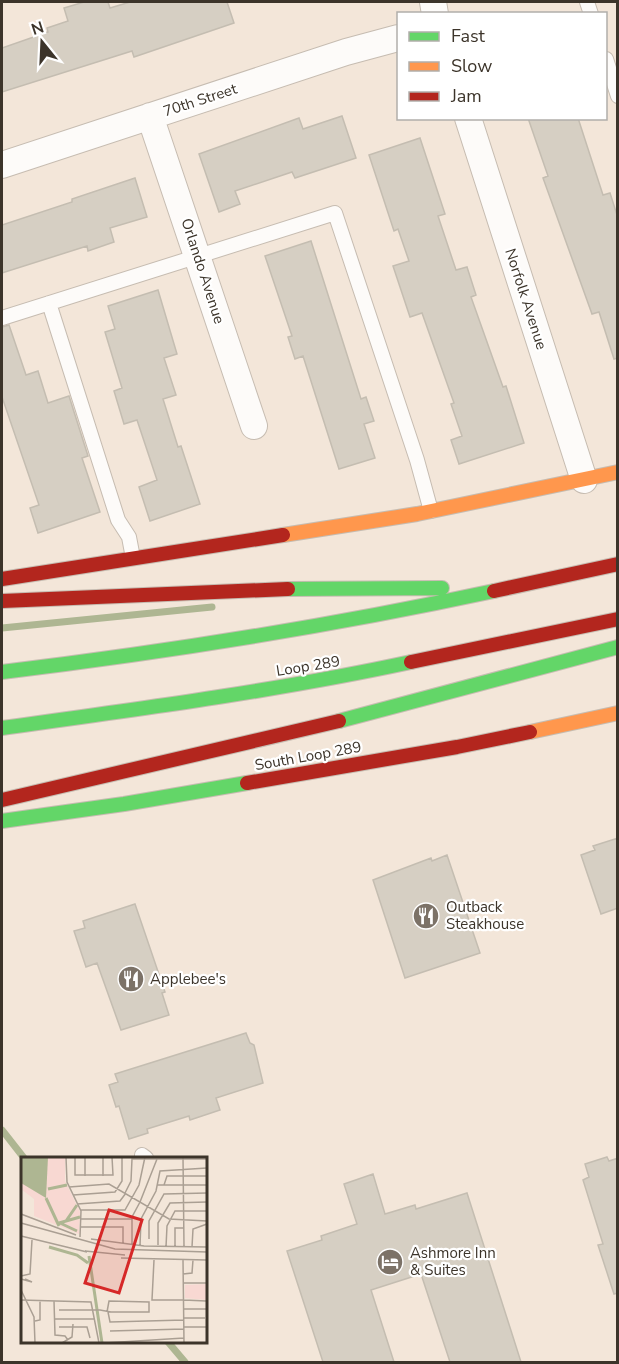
<svg xmlns="http://www.w3.org/2000/svg" width="619" height="1364" viewBox="0 0 619 1364" font-family="'Nunito Sans',sans-serif">
<style>
.lines{fill:none;stroke-linecap:round;stroke-linejoin:round}
.stream{stroke:#aeb692;stroke-width:7}
.building{fill:#d6cfc3;stroke:#c4bdb1;stroke-width:1.5}
.lane-casing{stroke:#c6bcb1;stroke-width:16}
.street-casing{stroke:#c6bcb1;stroke-width:28}
.fast-casing{stroke:#c6bcb1;stroke-width:16}
.slow-casing{stroke:#c6bcb1;stroke-width:16}
.jam-casing{stroke:#c6bcb1;stroke-width:16}
.lane{stroke:#fdfbf9;stroke-width:14}
.street{stroke:#fdfbf9;stroke-width:26}
.fast{stroke:#63d668;stroke-width:14}
.slow{stroke:#ff974d;stroke-width:14}
.jam{stroke:#b3261e;stroke-width:14}
.labels{text-anchor:middle;stroke-width:4.5;stroke-linejoin:round;paint-order:stroke}
.street-label{font-size:15px;fill:#3c342a;stroke:#fff}
.poi-label{font-size:15px;fill:#3c342a;stroke:#fff;text-anchor:start}
.inset-river{fill:none;stroke:#aeb692;stroke-width:3}
.inset-road{fill:none;stroke:#aa9f93;stroke-width:1.5}
.view{fill:#d62828;fill-opacity:0.15;stroke:#d62828;stroke-width:3}
.inset-edge{fill:none;stroke:#3c342a;stroke-width:3}
</style>
<rect width="100%" height="100%" fill="#f3e6d9"/>
<g class="lines">
<path class="stream" d="M2,628L212,607
M2,1130L24,1158
M168,1342L185,1362"/>
</g>
<path class="building" d="M84,2H108L110,8L130,2H227L234,23L134,57L132,51L2,92V48L48,32L47,28L68,21L64,8Z
M342,116L356,158L295,178L292,172L235,191L240,204L219,212L199,154L299,118L303,129Z
M528,118H578L603,195L610,193L618,218V358L614,359L599,312L592,314L543,178L548,176Z
M420,138L445,214L438,216L456,270L467,267L476,295L471,297L503,387L506,386L524,443L459,464L451,440L462,436L451,404L454,403L422,313L410,317L393,266L409,261L398,229L394,231L369,155Z
M135,178L147,217L110,228L114,242L88,251L87,246L2,273V225L72,202V199Z
M311,241L361,399L366,397L374,421L364,424L375,458L339,469L303,356L295,359L288,337L292,336L265,256Z
M158,290L177,354L164,358L176,395L163,399L178,447L181,446L200,504L150,521L139,487L157,480L137,420L124,424L114,391L122,388L105,332L115,329L108,306Z
M9,325L26,375L38,371L48,403L69,396L88,456L82,458L100,512L38,533L30,508L39,505L2,397V327Z
M618,838V908L601,914L581,855L595,850L593,846Z
M447,855L480,953L405,978L373,880L431,858L432,861Z
M135,904L165,992L162,993L169,1015L121,1030L97,963L86,967L74,931L85,928L83,921Z
M246,1033L250,1043L254,1045L263,1083L216,1098L220,1110L190,1120L189,1116L147,1129L148,1133L129,1139L119,1106L116,1107L109,1085L118,1082L115,1074Z
M607,1157L609,1161L618,1158V1293L614,1294L598,1245L603,1244L583,1180L589,1177L585,1164Z
M373,1174L385,1214L415,1205L416,1209L467,1193L521,1362H450L421,1274L371,1290L394,1362H323L287,1251L322,1240L321,1236L357,1224L344,1184Z"/>
<g class="lines">
<defs>
<path id="lane" d="M587,2L591,14
M606,59L618,96
M49,303L118,520L129,537L133,558
M2,318L335,213L417,460L431,511
M142,1155L146,1158"/>
<path id="street" d="M433,2L435,14
M150,116L254,426
M468,118L584,480
M2,165L346,52L398,38"/>
<path id="fast" d="M288,589L442,588
M2,672C167,652 331,626 494,591
M339,721L618,647
M2,728C139,709 276,691 411,662
M2,821L124,804L247,783"/>
<path id="slow" d="M283,535L417,514L618,472
M530,732L618,713"/>
<path id="jam" d="M2,579L283,535
M494,591L618,564
M2,601L288,589
M411,662L618,619
M247,783L457,747L530,732
M2,800L339,721"/>
</defs>
<use href="#lane" class="lane-casing"/>
<use href="#street" class="street-casing"/>
<use href="#fast" class="fast-casing"/>
<use href="#slow" class="slow-casing"/>
<use href="#jam" class="jam-casing"/>
<use href="#lane" class="lane"/>
<use href="#street" class="street"/>
<use href="#fast" class="fast"/>
<use href="#slow" class="slow"/>
<use href="#jam" class="jam"/>
</g>
<defs>
<symbol id="restaurant-disc" viewBox="-11 -11 22 22"><circle r="9.5" fill="#7c7267" stroke="#fff"/><path d="M-5-6h1v4h1v-4h1v4h1v-4h1v5L-1.5 .5V6h-2V.5L-5-1ZM5-6V6H3V1.5H1.5Q1.5-4 5-6Z" fill="#fff"/></symbol>
<symbol id="hotel-disc" viewBox="-11 -11 22 22"><circle r="9.5" fill="#7c7267" stroke="#fff"/><path d="M-6-4.5h1.5V1H6V5H4.5V3h-9V5H-6ZM-4 0a1.8 1.8 0 1 1 3.6 0ZM.5 0V-2.5h3Q6-2.5 6 0Z" fill="#fff"/></symbol>
</defs>
<g fill-rule="evenodd">
<use href="#restaurant-disc" x="411" y="901" width="30" height="30"/>
<use href="#restaurant-disc" x="116" y="964" width="30" height="30"/>
<use href="#hotel-disc" x="375" y="1247" width="30" height="30"/>
</g>
<g class="labels">
<g class="street-label">
<text transform="translate(200 100) rotate(-18)" y="5">70th Street</text>
<text transform="translate(203 271) rotate(72)" y="5">Orlando Avenue</text>
<text transform="translate(526 299) rotate(72)" y="5">Norfolk Avenue</text>
<text transform="translate(308 666) rotate(-9)" y="5">Loop 289</text>
<text transform="translate(308 756) rotate(-10)" y="5">South Loop 289</text>
</g>
<g class="poi-label">
<text x="446" y="912">Outback<tspan x="446" dy="17">Steakhouse</tspan></text>
<text x="150" y="984">Applebee's</text>
<text x="410" y="1258">Ashmore Inn<tspan x="410" dy="17">&amp; Suites</tspan></text>
</g>
</g>
<g transform="translate(21 1157)">
<rect width="186" height="186" fill="#f3e6d9"/>
<path d="M0,0H44V24L59,55L58,77L13,59V42L0,32ZM186,127V143L164,141V128Z" fill="#f8d8d2"/>
<path d="M0,0H27L25,41L0,26Z" fill="#aeb692"/>
<path class="inset-river" d="M27,32L46,28M25,41L38,69M45,64L56,48M38,66L59,60M39,66L56,74M28,90L56,98L67,106M68,99L81,186"/>
<path class="inset-road" d="M45,0L46,25L60,54L59,80M54,0V18H92L91,0M82,0V19M162,0L163,90M64,19V0M136,28H186M143,28L146,19H186M48,30L88,27L148,62L186,64M104,36L110,24L111,2H186M52,38L94,35L101,24V0M119,45L136,2M56,47L99,44L105,36M59,53H104L118,28L124,0M0,57L55,78M60,62H111M0,66L94,92L186,95M60,70H102V87M0,79L66,95M70,82L123,89L186,90M128,82V64L143,37L186,36M111,88V60L119,45M137,88V66L149,46L186,45M119,89L120,62L135,34L139,14L186,11M145,90L146,69L154,54H186M154,90V71H163M171,90L172,72L186,67M64,94L104,98M100,101L186,103M133,103L131,143H163M162,103L163,186M162,117L171,116L172,103M0,119L9,117L11,83M0,122L11,125L4,122M163,126H186M0,133L13,160L14,186M0,143L70,145L78,186M163,143L185,144M33,144L34,178L44,179L47,183M163,152H186M38,153H79L90,155H128V145L88,144L86,155M87,155L89,165L163,163M163,161H184M33,162H74M14,164L19,163V143M38,170H66L69,181M163,170H186M89,174L163,172M41,186L51,180L52,167M84,186L163,181"/>
<path class="view" d="M88,53L121,63L98,136L64,126Z"/>
<rect width="186" height="186" class="inset-edge"/>
</g>
<rect width="619" height="1364" fill="none" stroke="#3c342a" stroke-width="6"/>
<rect x="397" y="12" width="210" height="108" fill="#ffffff" stroke="#b1aeaa" stroke-width="1.5"/>
<rect x="409" y="32" width="30" height="9" fill="#63d668" stroke="#b1aeaa" stroke-width="1.5"/>
<text x="451" y="42" font-size="18" fill="#3c342a">Fast</text>
<rect x="409" y="62" width="30" height="9" fill="#ff974d" stroke="#b1aeaa" stroke-width="1.5"/>
<text x="451" y="72" font-size="18" fill="#3c342a">Slow</text>
<rect x="409" y="92" width="30" height="9" fill="#b3261e" stroke="#b1aeaa" stroke-width="1.5"/>
<text x="451" y="102" font-size="18" fill="#3c342a">Jam</text>
<g transform="translate(42 42) rotate(342)" stroke="#ffffff" stroke-width="4.5" paint-order="stroke">
<path d="M0-4.5L10 22L0 15L-10 22Z" fill="#3c342a"/>
<text y="-9" font-size="16" font-weight="bold" text-anchor="middle" fill="#3c342a">N</text>
</g>
</svg>
